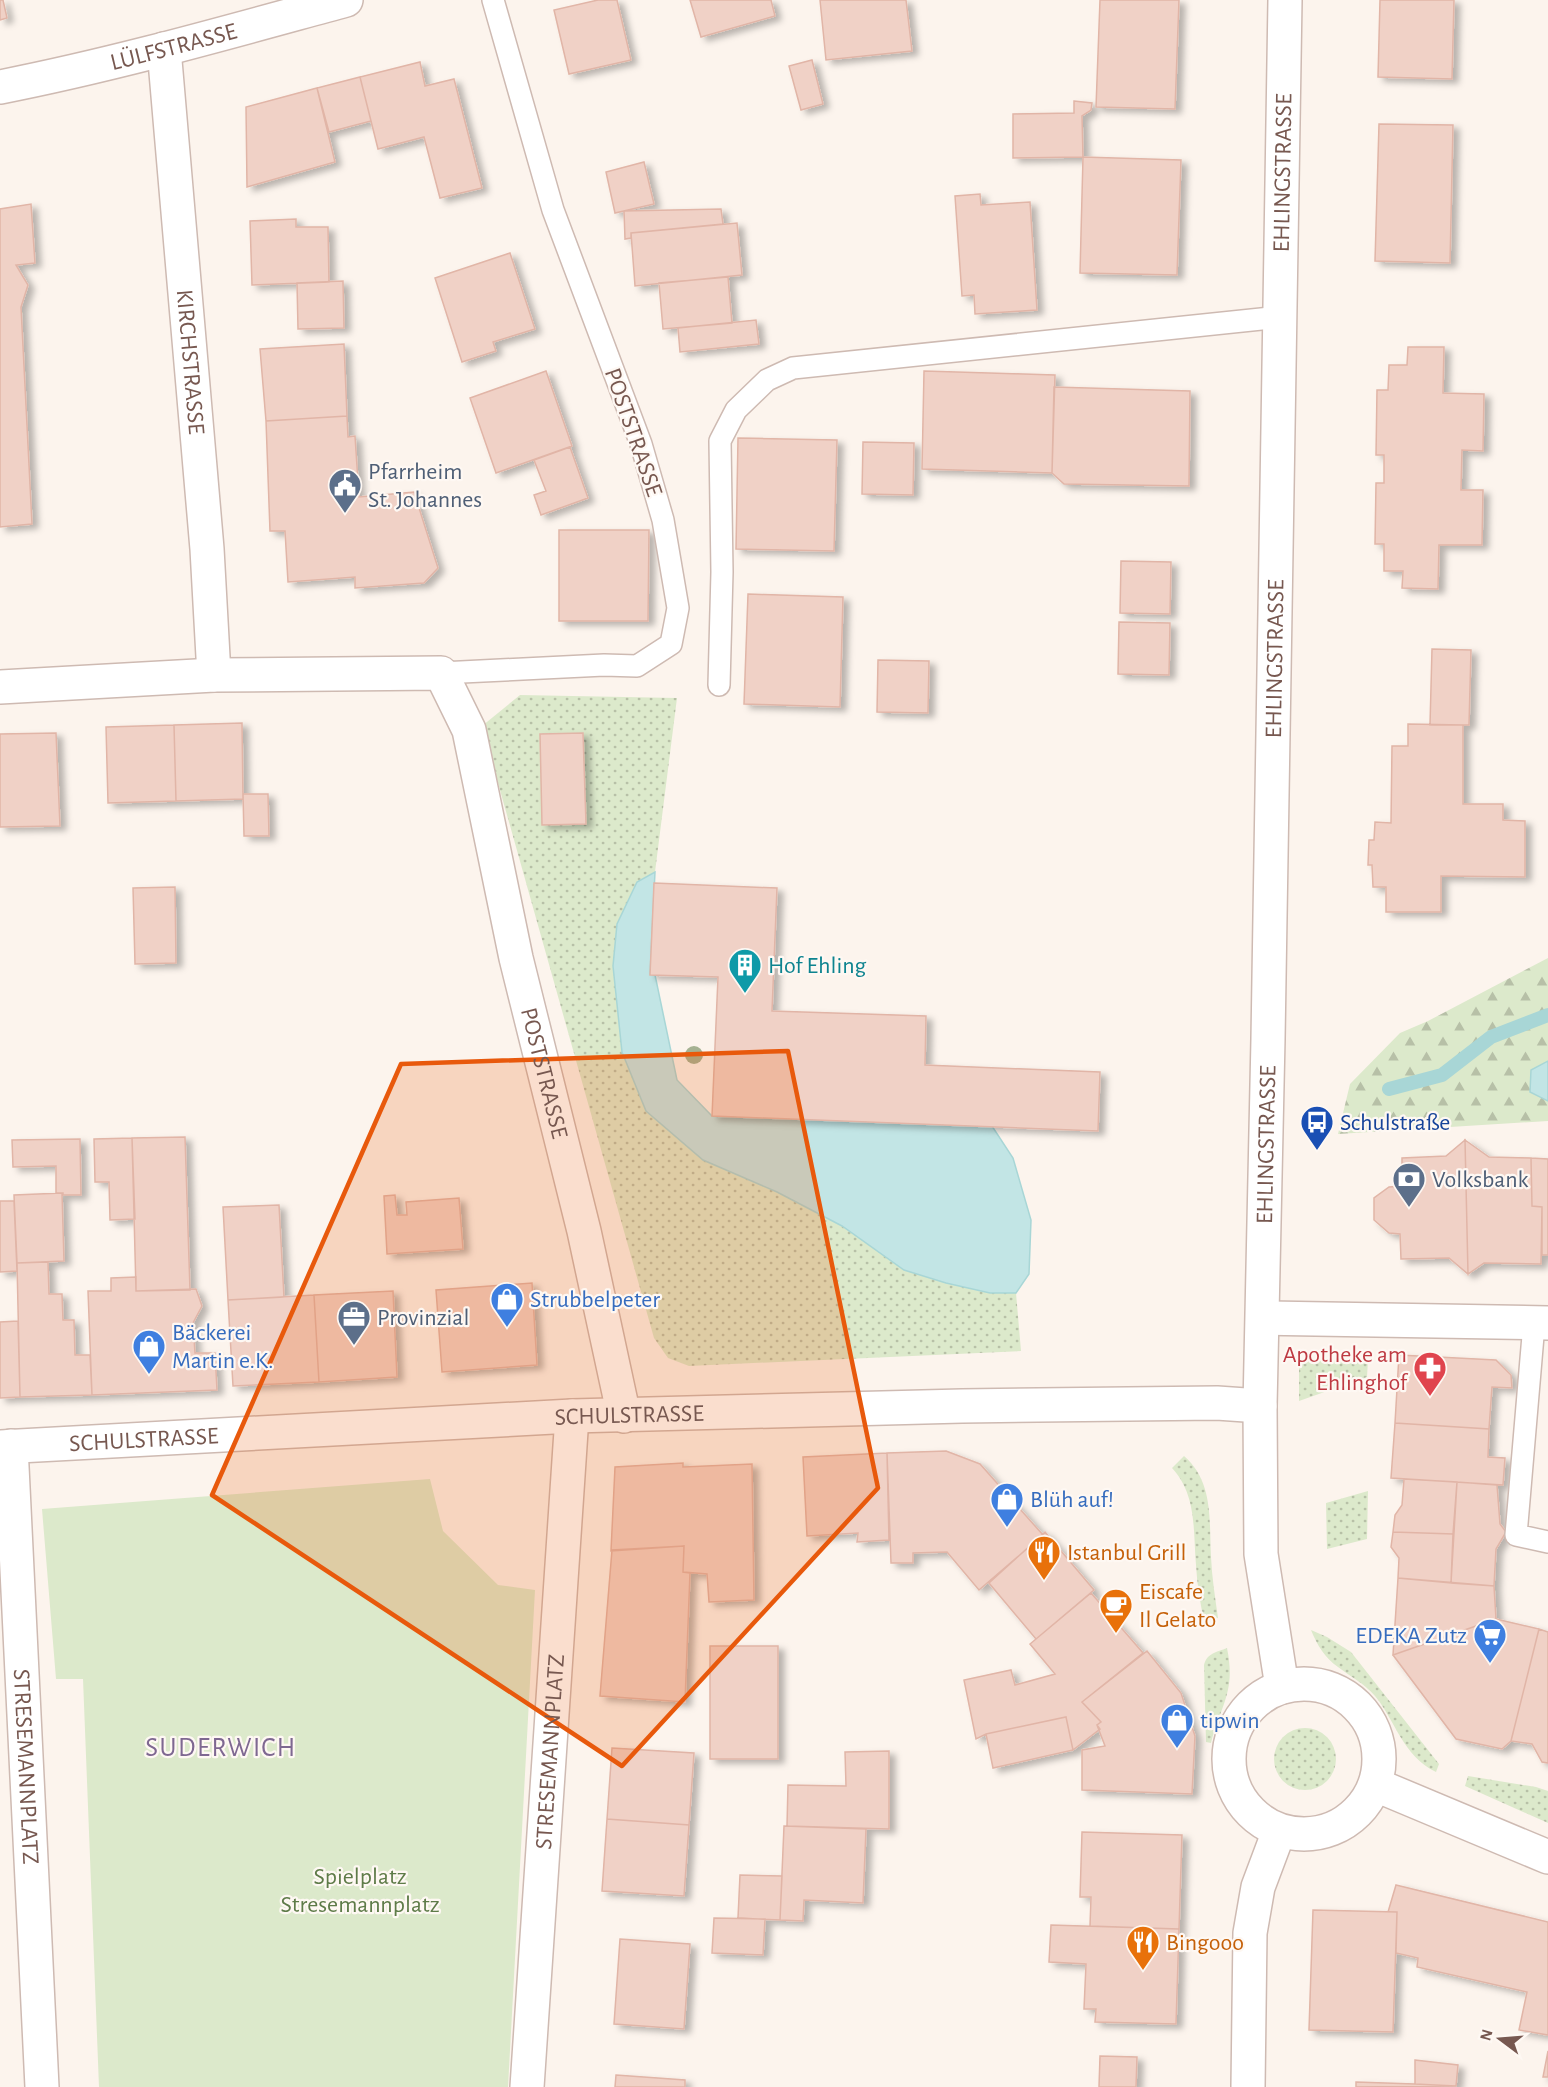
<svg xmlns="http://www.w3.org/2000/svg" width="1548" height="2087" viewBox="0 0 1548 2087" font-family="'Alegreya Sans',sans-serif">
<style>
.grass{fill:url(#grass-dots)}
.forest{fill:url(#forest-firs)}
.park{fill:#dce9cb}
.water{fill:#c2e5e5;stroke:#a8d6d6;stroke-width:1.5}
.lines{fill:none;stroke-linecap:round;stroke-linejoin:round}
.stream{stroke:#a8d6d6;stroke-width:14}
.building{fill:#f0d1c6;stroke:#e1b5a7;stroke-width:1.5;filter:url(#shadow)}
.service-casing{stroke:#cebab2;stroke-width:24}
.minor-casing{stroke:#cebab2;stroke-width:36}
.tertiary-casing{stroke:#cebab2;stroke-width:36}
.service{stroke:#fff;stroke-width:21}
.minor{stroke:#fff;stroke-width:33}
.tertiary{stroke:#fff;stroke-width:33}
.tree{fill:#a5b192}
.marked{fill:#e8590c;fill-opacity:0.2;stroke:#e8590c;stroke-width:4.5;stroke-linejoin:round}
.labels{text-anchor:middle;stroke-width:4.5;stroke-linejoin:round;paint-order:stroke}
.street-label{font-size:24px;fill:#775850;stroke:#fef8f3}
.service-label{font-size:24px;fill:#4e5e75;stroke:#fef8f3;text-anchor:start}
.culture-label{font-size:24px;fill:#0d838f;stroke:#fef8f3;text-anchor:start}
.transit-label{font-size:24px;fill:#164399;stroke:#fef8f3;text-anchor:start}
.shop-label{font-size:24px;fill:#366cbe;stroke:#fef8f3;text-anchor:start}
.health-label{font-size:24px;fill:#be3a42;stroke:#fef8f3;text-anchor:end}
.food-label{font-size:24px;fill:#c56008;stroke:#fef8f3;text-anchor:start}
.park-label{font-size:24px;fill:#5e7b48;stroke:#fef8f3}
.quarter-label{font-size:27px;letter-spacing:1.5px;fill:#7e6891;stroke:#fef8f3}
</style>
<defs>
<pattern id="grass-dots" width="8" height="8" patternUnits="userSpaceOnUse" patternTransform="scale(1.5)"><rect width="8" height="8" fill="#dce9cb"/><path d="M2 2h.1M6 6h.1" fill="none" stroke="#b7c0a7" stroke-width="1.8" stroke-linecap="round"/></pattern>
<pattern id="forest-firs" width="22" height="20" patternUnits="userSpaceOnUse" patternTransform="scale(1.5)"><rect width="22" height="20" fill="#dce9cb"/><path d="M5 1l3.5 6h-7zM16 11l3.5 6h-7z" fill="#b7c0a7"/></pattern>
<filter id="shadow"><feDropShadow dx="6" dy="4" stdDeviation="3" flood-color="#0004"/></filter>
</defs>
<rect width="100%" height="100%" fill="#fcf4ed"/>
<path class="grass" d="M520,695L677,698L655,872L637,882L617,924L613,966L622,1052L777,1192L842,1226L904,1270L946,1283L990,1293H1016L1021,1351L689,1366L668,1358L654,1338L482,726Z
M1368,1360L1367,1377L1299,1401V1361Z
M1184,1456C1214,1482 1209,1521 1211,1557C1212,1578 1215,1597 1218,1618L1204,1621C1200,1602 1197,1584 1196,1565C1193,1530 1197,1495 1172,1468Z
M1368,1491L1367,1539L1327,1549L1326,1503Z
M1311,1630L1327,1637L1351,1652L1439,1764L1436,1772C1402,1755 1397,1723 1375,1696C1364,1683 1351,1677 1338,1667C1325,1658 1317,1645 1311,1630Z
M1227,1648C1236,1692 1221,1704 1211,1743L1206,1742L1204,1665C1207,1653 1217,1652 1227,1648Z
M1274 1759a31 31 0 1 1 62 0a31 31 0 1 1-62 0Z
M1468,1776L1536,1787L1548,1791V1823L1465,1786Z"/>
<path class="forest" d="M1548,958V1121L1338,1134L1350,1084L1400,1033L1428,1021Z"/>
<path class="park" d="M430,1479L443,1531L498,1585L535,1590L508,2087H99L83,1679H56L42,1509Z"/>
<path class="water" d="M655,872L650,974L655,975L677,1080L712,1116L992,1126L1013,1158L1031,1220L1029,1274L1016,1293H990L946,1283L904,1270L842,1226L777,1192L703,1160L646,1111L622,1052L613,966L617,924L637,882Z
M1548,1061V1101L1530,1092L1531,1070Z"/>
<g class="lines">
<path class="stream" d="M1389,1089L1442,1075L1491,1037L1548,1015"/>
</g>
<path class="building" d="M0,0H3L7,18L0,20Z
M598,0H617L631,60L569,74L554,10Z
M690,0H771L775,16L701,37Z
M820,0H906L912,51L826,60Z
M1100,0H1179L1175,109L1096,107Z
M1380,0H1454L1452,79L1378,77Z
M812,60L823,104L801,110L789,66Z
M420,62L425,86L454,79L482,188L440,198L424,137L378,149L360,77Z
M360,77L371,121L329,132L317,88Z
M317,88L335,162L247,187L246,107Z
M1074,101L1092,103L1091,110L1082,116L1083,157L1013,158V114L1074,113Z
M1379,124L1453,125L1450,263L1375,261Z
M1083,157L1181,160L1177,275L1080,273Z
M644,162L654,204L615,213L606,172Z
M980,194L981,205L1030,202L1037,310L975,314L974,295L962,296L955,196Z
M31,204L35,263L16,265L28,285L21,307L32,524L0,527V209Z
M721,209L723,224L631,233V238L625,239L624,211Z
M296,219V227H328L329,282L252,285L250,221Z
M737,223L742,275L635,286L631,233Z
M510,253L535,329L493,342L496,351L462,362L435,278Z
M728,277L732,323L663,329L659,283Z
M343,281L344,328L298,329L297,283Z
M756,320L759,344L680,352L678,328Z
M344,344L347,416L266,421L260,349Z
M1408,347H1444L1443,393L1484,394L1483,451L1462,450L1461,490H1483L1482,545H1439L1438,589L1402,588L1403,571H1384V544H1375L1376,483H1384V455H1376L1377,390H1388L1389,365H1407Z
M546,371L572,446L496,473L470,398Z
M924,371L1055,375L1052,473L922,469Z
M1054,387L1190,391L1189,486L1064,484L1052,473Z
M347,416L348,437L355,436L359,497L414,492L438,568L424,583L355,588V577L288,582L285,531H270L266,421Z
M738,438L837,440L834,551L736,549Z
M863,442L914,443L913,495L862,494Z
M570,447L588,498L541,515L534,495L546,491L534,460Z
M559,530H649L648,621H559Z
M1121,561L1171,562L1170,614L1120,613Z
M748,594L843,597L840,707L744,704Z
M1119,622L1170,623L1169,675L1118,674Z
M1432,649L1471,650L1469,725H1430Z
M878,660L929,661L928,713L877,712Z
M242,723L243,799L176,801L174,725Z
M1408,724L1463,725V804H1503V820L1525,821V877L1441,876V912H1386V887H1373L1372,865H1368L1369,840H1374L1375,822L1391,823L1392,746H1408Z
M174,725L176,801L108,803L106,727Z
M56,733L60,826L0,827V734Z
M583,733L586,824L542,825L540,734Z
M243,794H268L269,836H244Z
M654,883L777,888L772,1011L926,1016L925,1065L1100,1072L1098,1131L712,1116L718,977L650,975Z
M175,887L176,963L135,964L133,888Z
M185,1137L190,1290L136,1291L132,1138Z
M132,1138L135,1219L110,1220L109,1182H95L94,1139Z
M80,1139L81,1195H63V1193H56V1166L13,1167L12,1140Z
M1465,1140L1468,1274L1449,1258L1401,1259L1400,1234L1389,1233L1374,1220V1198L1389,1187L1402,1186V1158L1446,1156Z
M1465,1140L1489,1157L1531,1158L1532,1206L1542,1207L1541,1264L1484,1263L1468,1274Z
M1531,1158L1548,1159V1255H1542V1207L1532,1206Z
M62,1193L64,1261L17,1263L14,1195Z
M395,1195L397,1215H407L406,1202L459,1198L463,1249L387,1254L384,1196Z
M0,1201H14L17,1271L0,1272Z
M279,1205L284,1297L228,1300L223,1207Z
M48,1262L49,1294H62L63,1320H74L75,1355H90L92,1395L20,1397L17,1263Z
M136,1277V1291L196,1289L202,1306L193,1323L195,1353H215L217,1390L92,1395L88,1291H111V1278Z
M532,1283L537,1365L442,1372L436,1290Z
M393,1291L397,1377L319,1382L314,1295Z
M314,1295L319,1382L233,1386L228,1300Z
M18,1321L20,1397L0,1398V1322Z
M1399,1355L1496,1360L1511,1375L1512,1388L1492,1387L1489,1429L1395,1423Z
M1395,1423L1489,1429L1488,1457L1505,1458L1503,1485L1391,1478Z
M946,1451L980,1464L1043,1535L979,1590L947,1552L913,1553V1563H891L887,1453Z
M887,1453L889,1540L857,1542L858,1533L807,1536L803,1457Z
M683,1463V1467L752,1464L754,1600L709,1602L707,1574L683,1572L684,1546L611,1551L615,1467Z
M1404,1479L1457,1482L1453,1534L1393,1532L1395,1515L1402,1505Z
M1457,1482L1497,1485L1500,1524L1506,1532L1496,1549L1494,1586L1451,1583Z
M1045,1532L1094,1590L1036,1639L989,1583Z
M1393,1532L1453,1534L1451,1583L1398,1578L1399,1558L1391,1547Z
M684,1546L683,1572L690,1573L685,1702L600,1696L612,1550Z
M1398,1578L1494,1586L1496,1619L1393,1655Z
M1091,1593L1143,1653L1082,1702L1101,1722L1097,1725L1100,1729L1073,1750L1066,1717L986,1734L976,1739L964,1680L1011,1670L1015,1685L1055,1674L1030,1644Z
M1496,1619L1539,1629L1511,1741L1502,1749L1456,1739L1393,1655Z
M1539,1629L1548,1632V1763L1542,1762L1532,1744L1511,1741Z
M710,1646H778V1759H710Z
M1147,1651L1181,1693L1195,1736L1192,1794L1082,1790V1750L1105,1746L1097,1725L1101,1722L1082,1702Z
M1066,1717L1073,1750L993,1768L986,1734Z
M612,1748L694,1753L689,1825L607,1819Z
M889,1751V1829L787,1826L788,1785L846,1786L845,1752Z
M607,1819L689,1825L684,1896L602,1891Z
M784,1826L866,1829L863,1903L804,1900L803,1921L780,1920Z
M1082,1832L1182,1835L1179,1929L1090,1926L1091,1897H1080Z
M740,1875L782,1876L780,1920L738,1918Z
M1396,1885L1548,1922V2035L1519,2030L1527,1992L1417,1967L1418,1958L1396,1953L1397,1912H1388Z
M1313,1910L1397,1912L1393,2032L1309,2030Z
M714,1918L765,1919L763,1955L712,1953Z
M1051,1925L1179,1929L1176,2024L1095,2022L1096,2009H1084L1086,1964L1049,1962Z
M620,1939L690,1944L684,2029L614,2024Z
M1548,2051V2077H1543Z
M1100,2056L1137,2057L1136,2087H1099Z
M1415,2060L1458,2065L1456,2086L1415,2084Z
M616,2075L685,2080V2087H615Z
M1356,2082L1415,2084L1456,2086L1356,2087Z"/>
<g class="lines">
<defs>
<path id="service" d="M441,673L604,665L637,666L671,644L678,608L663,520L641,444L553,210L493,0
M719,685L722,572L720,441L736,410L767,380L793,368L1280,317
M1534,1324L1516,1535L1548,1542"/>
<g id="minor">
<path id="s1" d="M164,49L207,549L214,675"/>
<path id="s2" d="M0,687L214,675L441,673L469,730L516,958L584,1231L624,1416"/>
<path d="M1263,1318L1548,1323"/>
<path id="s3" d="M11,1446L42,2087"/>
<path id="s4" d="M0,1447L572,1416L962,1406L1217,1403L1260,1406"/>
<path d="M1376,1785L1548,1857"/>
<path id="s5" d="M527,2087L572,1416"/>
</g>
<g id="tertiary">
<path id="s6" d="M0,87C117,64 232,31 346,0"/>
<circle cx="1304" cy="1759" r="75"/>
<path id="s7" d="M1282,1687L1261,1554L1260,1406L1268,1039L1285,0"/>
<path d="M1248,2087L1250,1933L1258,1887L1279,1831"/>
</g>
</defs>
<use href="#service" class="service-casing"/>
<use href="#minor" class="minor-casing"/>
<use href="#tertiary" class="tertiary-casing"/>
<use href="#service" class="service"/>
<use href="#minor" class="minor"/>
<use href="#tertiary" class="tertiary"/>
</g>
<circle class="tree" cx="694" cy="1055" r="9"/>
<path class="marked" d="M788,1051L878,1488L622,1766L212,1495L401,1064Z"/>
<defs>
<symbol id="civic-pin" viewBox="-11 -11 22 30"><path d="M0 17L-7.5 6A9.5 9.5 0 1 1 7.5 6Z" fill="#5c6f8a" stroke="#fef8f3"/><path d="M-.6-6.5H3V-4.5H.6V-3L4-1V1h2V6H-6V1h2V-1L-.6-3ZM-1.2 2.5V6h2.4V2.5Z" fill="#fff"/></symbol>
<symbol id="building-pin" viewBox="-11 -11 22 30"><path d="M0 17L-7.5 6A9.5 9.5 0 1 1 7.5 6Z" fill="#0f9aa8" stroke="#fef8f3"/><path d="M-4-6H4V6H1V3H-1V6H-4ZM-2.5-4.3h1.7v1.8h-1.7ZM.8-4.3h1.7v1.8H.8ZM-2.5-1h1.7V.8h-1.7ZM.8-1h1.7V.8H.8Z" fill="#fff"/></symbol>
<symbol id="bus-pin" viewBox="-11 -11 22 30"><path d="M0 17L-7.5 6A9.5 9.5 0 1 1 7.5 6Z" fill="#1a4fb4" stroke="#fef8f3"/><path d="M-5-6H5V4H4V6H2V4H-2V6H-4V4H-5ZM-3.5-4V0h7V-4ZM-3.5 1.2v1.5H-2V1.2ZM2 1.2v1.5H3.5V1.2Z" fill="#fff"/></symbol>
<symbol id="bank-pin" viewBox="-11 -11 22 30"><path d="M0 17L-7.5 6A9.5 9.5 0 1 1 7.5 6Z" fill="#5c6f8a" stroke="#fef8f3"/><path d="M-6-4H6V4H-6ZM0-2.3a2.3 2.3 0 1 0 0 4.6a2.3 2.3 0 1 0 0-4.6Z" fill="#fff"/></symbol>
<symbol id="shop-pin" viewBox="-11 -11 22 30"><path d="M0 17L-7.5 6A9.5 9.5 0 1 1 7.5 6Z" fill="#3f7fe0" stroke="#fef8f3"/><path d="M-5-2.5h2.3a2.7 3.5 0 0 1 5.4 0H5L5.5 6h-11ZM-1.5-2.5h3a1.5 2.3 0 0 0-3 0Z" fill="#fff"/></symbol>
<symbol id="office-pin" viewBox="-11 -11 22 30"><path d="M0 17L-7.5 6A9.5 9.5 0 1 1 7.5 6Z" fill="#5c6f8a" stroke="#fef8f3"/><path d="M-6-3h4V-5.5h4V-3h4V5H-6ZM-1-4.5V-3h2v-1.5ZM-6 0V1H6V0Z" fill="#fff"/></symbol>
<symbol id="pharmacy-pin" viewBox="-11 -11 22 30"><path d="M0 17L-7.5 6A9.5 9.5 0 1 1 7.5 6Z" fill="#e0444e" stroke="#fef8f3"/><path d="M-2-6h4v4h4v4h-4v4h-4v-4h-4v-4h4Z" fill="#fff"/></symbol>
<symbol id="restaurant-pin" viewBox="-11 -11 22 30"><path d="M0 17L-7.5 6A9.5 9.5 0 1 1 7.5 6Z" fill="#e8710a" stroke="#fef8f3"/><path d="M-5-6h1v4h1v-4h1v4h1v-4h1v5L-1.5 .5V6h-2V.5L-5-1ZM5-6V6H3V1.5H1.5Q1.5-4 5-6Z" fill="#fff"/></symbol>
<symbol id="cafe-pin" viewBox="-11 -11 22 30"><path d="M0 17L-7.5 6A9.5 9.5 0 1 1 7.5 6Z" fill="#e8710a" stroke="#fef8f3"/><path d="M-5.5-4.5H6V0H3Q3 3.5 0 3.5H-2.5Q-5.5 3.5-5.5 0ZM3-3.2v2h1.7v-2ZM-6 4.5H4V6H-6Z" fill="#fff"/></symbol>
<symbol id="supermarket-pin" viewBox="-11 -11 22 30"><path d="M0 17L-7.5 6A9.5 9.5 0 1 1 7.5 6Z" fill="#3f7fe0" stroke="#fef8f3"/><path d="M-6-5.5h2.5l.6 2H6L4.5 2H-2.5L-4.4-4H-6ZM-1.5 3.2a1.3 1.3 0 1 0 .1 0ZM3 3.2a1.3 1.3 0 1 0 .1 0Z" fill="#fff"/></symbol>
</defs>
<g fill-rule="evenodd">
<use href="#civic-pin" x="326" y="466" width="38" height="52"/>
<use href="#building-pin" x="726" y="946" width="38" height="52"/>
<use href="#bus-pin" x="1298" y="1103" width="38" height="52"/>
<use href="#bank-pin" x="1390" y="1160" width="38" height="52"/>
<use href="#shop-pin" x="488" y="1280" width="38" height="52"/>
<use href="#office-pin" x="335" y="1298" width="38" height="52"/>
<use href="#shop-pin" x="130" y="1327" width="38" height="52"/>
<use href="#pharmacy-pin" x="1411" y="1349" width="38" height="52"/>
<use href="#shop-pin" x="988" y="1480" width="38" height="52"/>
<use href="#restaurant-pin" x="1025" y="1533" width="38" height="52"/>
<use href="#cafe-pin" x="1097" y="1586" width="38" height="52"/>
<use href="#supermarket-pin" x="1471" y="1616" width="38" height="52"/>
<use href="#shop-pin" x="1158" y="1701" width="38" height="52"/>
<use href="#restaurant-pin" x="1124" y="1923" width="38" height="52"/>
</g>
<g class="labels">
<g class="street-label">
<text dy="8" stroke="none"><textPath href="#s6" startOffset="178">LÜLFSTRASSE</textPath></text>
<text dy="8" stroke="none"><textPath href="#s7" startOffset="1516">EHLINGSTRASSE</textPath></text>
<text dy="8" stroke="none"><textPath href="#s1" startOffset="314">KIRCHSTRASSE</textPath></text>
<text transform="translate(634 432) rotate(71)" y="8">POSTSTRASSE</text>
<text dy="8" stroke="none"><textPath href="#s7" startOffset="1030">EHLINGSTRASSE</textPath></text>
<text dy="8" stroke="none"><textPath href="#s2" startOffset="856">POSTSTRASSE</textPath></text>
<text dy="8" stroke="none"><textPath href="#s7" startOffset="544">EHLINGSTRASSE</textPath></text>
<text dy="8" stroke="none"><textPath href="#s4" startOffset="630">SCHULSTRASSE</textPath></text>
<text dy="8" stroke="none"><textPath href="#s4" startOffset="144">SCHULSTRASSE</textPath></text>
<text dy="8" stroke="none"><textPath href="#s5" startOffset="336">STRESEMANNPLATZ</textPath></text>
<text dy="8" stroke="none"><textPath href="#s3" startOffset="321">STRESEMANNPLATZ</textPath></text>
</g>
<g class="service-label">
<text x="368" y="479">Pfarrheim<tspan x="368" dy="28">St. Johannes</tspan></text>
<text x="1432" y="1187">Volksbank</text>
<text x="377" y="1325">Provinzial</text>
</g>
<g class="culture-label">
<text x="768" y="973">Hof Ehling</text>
</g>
<g class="transit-label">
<text x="1340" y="1130">Schulstraße</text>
</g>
<g class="shop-label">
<text x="530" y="1307">Strubbelpeter</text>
<text x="172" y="1340">Bäckerei<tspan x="172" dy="28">Martin e.K.</tspan></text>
<text x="1030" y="1507">Blüh auf!</text>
<text x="1467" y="1643" text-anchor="end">EDEKA Zutz</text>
<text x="1200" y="1728">tipwin</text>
</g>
<g class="health-label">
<text x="1407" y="1362">Apotheke am<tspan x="1407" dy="28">Ehlinghof</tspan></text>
</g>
<g class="food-label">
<text x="1067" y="1560">Istanbul Grill</text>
<text x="1139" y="1599">Eiscafe<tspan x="1139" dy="28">Il Gelato</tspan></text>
<text x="1166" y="1950">Bingooo</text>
</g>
<g class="park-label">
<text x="360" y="1884">Spielplatz<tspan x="360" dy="28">Stresemannplatz</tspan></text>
</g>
<g class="quarter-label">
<text x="221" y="1756">SUDERWICH</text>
</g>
</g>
<g transform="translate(1500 2039) rotate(286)" stroke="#fef8f3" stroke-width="4.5" paint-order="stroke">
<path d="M0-4.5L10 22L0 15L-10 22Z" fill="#775850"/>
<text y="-9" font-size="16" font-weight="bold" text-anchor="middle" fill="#775850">N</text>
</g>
</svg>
